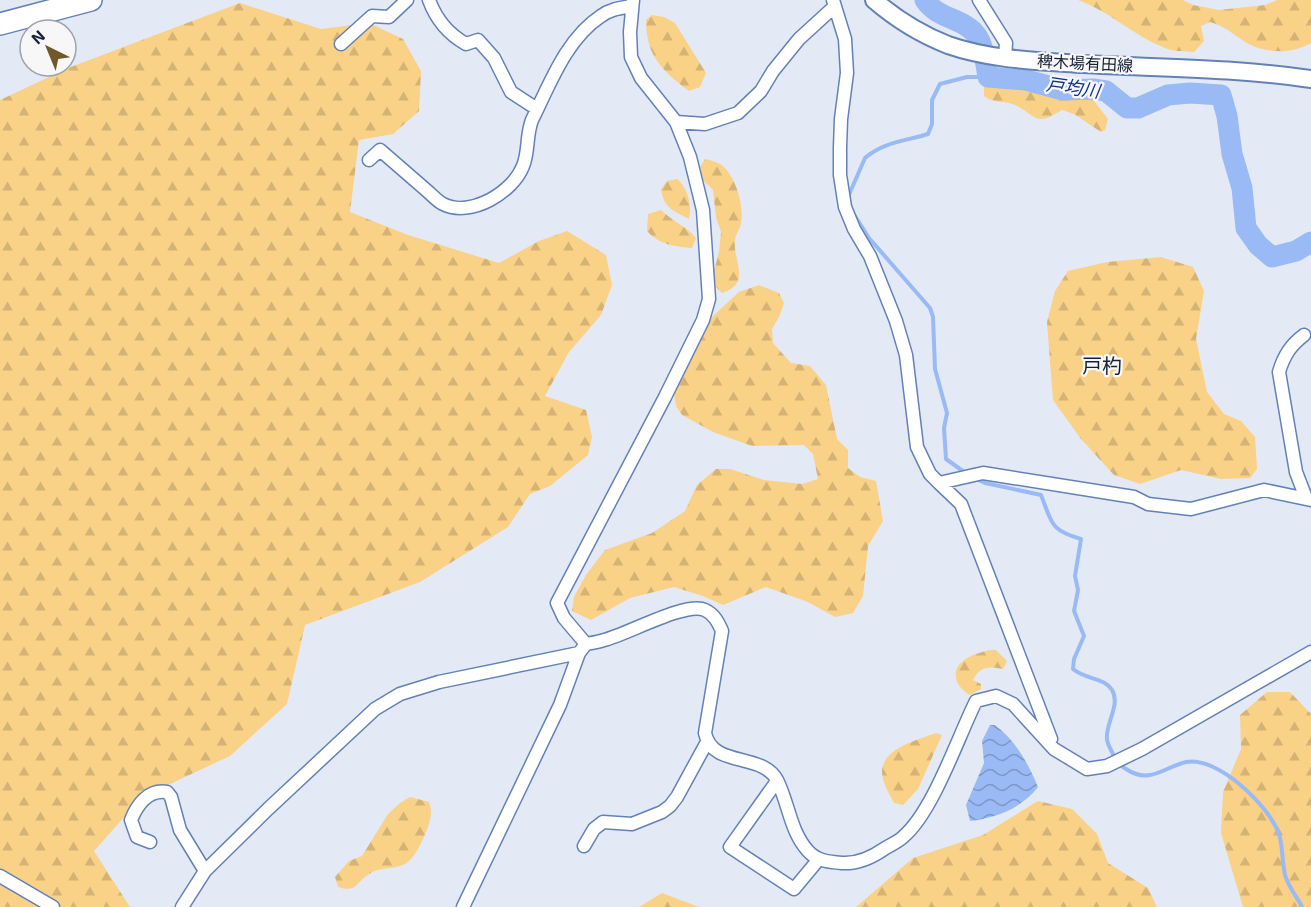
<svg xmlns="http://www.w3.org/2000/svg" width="1311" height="907" viewBox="0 0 1311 907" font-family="'Exo 2','Noto Sans JP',sans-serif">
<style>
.forest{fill:url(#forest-firs)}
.water{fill:url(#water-waves)}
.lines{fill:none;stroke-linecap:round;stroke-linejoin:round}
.stream{stroke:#9abaf5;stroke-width:4}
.river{stroke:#9abaf5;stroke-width:21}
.street-casing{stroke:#6481b7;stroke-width:15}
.secondary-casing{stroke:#6481b7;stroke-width:20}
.highway-casing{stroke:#6481b7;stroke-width:24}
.street{stroke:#fff;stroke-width:12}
.secondary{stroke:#fff;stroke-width:16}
.highway{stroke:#fff;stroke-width:21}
.labels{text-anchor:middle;stroke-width:4.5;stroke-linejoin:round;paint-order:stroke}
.street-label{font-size:16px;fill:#152036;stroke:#f7f7f7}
.water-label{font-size:18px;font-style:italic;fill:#0d3589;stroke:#f7f7f7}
.quarter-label{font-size:20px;fill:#152036;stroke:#f7f7f7}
</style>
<defs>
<pattern id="forest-firs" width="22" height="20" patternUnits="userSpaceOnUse" patternTransform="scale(1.5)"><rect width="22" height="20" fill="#f9d187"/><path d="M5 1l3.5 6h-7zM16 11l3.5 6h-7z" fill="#d5b375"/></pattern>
<pattern id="water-waves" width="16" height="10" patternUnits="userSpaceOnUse" patternTransform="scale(1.5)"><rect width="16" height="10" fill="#9abaf5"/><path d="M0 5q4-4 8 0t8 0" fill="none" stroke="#7c97c7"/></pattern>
</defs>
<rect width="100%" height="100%" fill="#e3eaf6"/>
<path class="forest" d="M1078,0H1183L1193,5L1219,10L1265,5L1277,0H1311V43C1292,54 1267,54 1247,43C1234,35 1225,26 1210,22L1201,26L1204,41L1194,52C1185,51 1174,52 1165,48C1134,36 1109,11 1078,0Z
M240,3L321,29L369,23L403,39L421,71L419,111L393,134L359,140L350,212L408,235L499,263L539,241L567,231L606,255L612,285L601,315L569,352L545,396L586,410L592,437L588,455L550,486L530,494L508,527L420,582L305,625L287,704L230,756L142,797L94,851L130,907H0V100L68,68Z
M652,15L664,17L675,23L706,73L700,87L689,91C661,70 646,55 646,20Z
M990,81H1000L1066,97L1082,95L1094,101L1108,119L1105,130L1101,132L1074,114L1062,110C1055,114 1048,119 1040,119C1033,118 1023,108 1015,105C1004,100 994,104 984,96V87Z
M705,159C713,161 721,163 726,169C737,182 744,207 741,223C740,229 735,235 735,241C733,262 752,283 722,293L716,287L714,271L719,252L721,232L716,217L713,190L703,180L700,167Z
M677,179C688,188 692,205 689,219C672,210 664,208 661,189L667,181Z
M661,210C672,221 686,226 696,238L692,248C673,246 660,245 647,231L648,214Z
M1161,257L1193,267L1204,291L1196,339L1207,392L1224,414L1241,421L1255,437L1257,469L1250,478L1221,479L1181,470L1140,484L1114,475L1081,439L1053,400L1050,362L1047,322L1055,291L1068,271L1107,262Z
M759,285L779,293L784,303L779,317L772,329L773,343L791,363L810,366L826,385L837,439L848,450V468L860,477L876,481L883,521L868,546L863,596L853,613L835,617L808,602L766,587L723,605L703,596L674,587L630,598L591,620L572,611L574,597L586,575L605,550L652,533L685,511L697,485L716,469H730L764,480L802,484L818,479L813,454L804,445L752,446L713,432L682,415L676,406L674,394L712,317L739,292Z
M990,650H996L1007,661L1003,669C989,666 980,666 973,680L981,684V689L970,695C955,687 949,669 966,659C973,654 982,652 990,650Z
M1267,692H1290L1311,714V907H1243L1221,833L1223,792L1241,749L1240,715Z
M936,733L942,735L918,789L903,805L894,803C889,793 882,782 882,772C882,748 918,740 936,733Z
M410,797L429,802C430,805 431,808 431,811C432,823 416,859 405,864C394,870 380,866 369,874C355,883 357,893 338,887L335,877L349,861L362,856L388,814L400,803Z
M1038,801L1072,809L1097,834L1108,863L1148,888L1157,907H856L913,858L983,835Z
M662,893L699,907H639Z"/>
<path class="water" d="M990,725H995C1016,741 1028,763 1038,787C1022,808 996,818 970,821L966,805L984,763L982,741Z"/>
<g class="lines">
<path class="stream" d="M848,197L865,158C883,142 906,141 928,134L932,124V100L940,84L967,77H988
M855,216L869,238L930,308L933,317L935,369L947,413L944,428L946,459L967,474
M976,479L985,483L1041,495C1052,522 1049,530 1081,539L1075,576L1078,590L1074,611L1084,636L1074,659L1073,669C1086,680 1104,677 1112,690C1121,705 1105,724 1107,739C1107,743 1110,748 1112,752C1115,760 1118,765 1126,769C1150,785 1164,767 1186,762C1218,756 1269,806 1279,834C1283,847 1282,862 1285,875C1288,886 1297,897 1302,907"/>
<path class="river" d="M925,0C937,19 965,18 977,36C984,46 986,65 988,77L1026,80L1063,90L1093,89L1106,91L1127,108H1138L1168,95L1190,93L1221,95L1227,116L1232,154L1242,188L1246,228L1258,245L1272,257L1296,251L1311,242"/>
<defs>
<path id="street" d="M429,0C436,19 448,34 466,44L478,40L494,58L511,92L537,109
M833,0L845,39L847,73L841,119L840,148V175L845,207L854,229L870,256L896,321L906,355L917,447L930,474L939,483L983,473L1134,497L1148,504L1191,509L1264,490L1311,500
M979,0L1006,43L1005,58
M341,44L372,16L389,17L407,0
M676,122L705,124L738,113L761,91L773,71L799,39L834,7
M369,160L380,150C395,163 410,176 425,189C431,194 437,201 443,204C471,218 513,192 523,166C529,152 526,135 532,120C550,84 566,39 601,16C610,9 621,8 632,6
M1304,335C1291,345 1284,355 1279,372L1296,472L1306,498
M939,483L961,504L1051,739
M586,644L564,618L557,603L665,397L703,320L709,299L703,210L690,157L676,122L641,78L631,57L630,32L633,0
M777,781L730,847L794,889L819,859
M150,842L137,837L131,820C137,805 148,789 167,792L171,797L180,830L205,871
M584,846L594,829L603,822L632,824L662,812L670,806L677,797L707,742
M0,876L53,907
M182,907L205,871L268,809L375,709L400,694L439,682L579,653
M463,907L560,705L579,653L586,644C592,643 599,642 604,640C626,635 686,601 705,610C714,614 718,622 722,631L705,733C712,768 762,752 777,780C789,804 790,831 808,851C817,861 829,862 842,863C858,864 871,858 884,849C890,845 898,842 903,837C933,812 958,737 976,701L996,696L1013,704L1054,749L1087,769L1107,766L1142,749L1311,652"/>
<path id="secondary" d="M874,0C896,19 920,34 948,45C991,60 1038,61 1083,64C1159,68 1236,68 1311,79"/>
<path id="highway" d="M0,24L91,0"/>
</defs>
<use href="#street" class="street-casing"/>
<use href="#secondary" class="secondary-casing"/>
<use href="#highway" class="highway-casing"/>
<use href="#street" class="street"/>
<use href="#secondary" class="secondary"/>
<use href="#highway" class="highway"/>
</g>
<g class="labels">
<g class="street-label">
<text transform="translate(1085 63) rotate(3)" y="6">稗木場有田線</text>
</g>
<g class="water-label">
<text transform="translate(1073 88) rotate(8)" y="6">戸均川</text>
</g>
<g class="quarter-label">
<text x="1102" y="373">戸杓</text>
</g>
</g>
<g transform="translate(48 48) rotate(317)"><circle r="28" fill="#f7f7f7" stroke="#9da1aa" stroke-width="1.5"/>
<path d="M0-4.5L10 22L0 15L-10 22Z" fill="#705828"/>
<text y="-9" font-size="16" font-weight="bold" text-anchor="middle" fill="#152036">N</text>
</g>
</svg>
